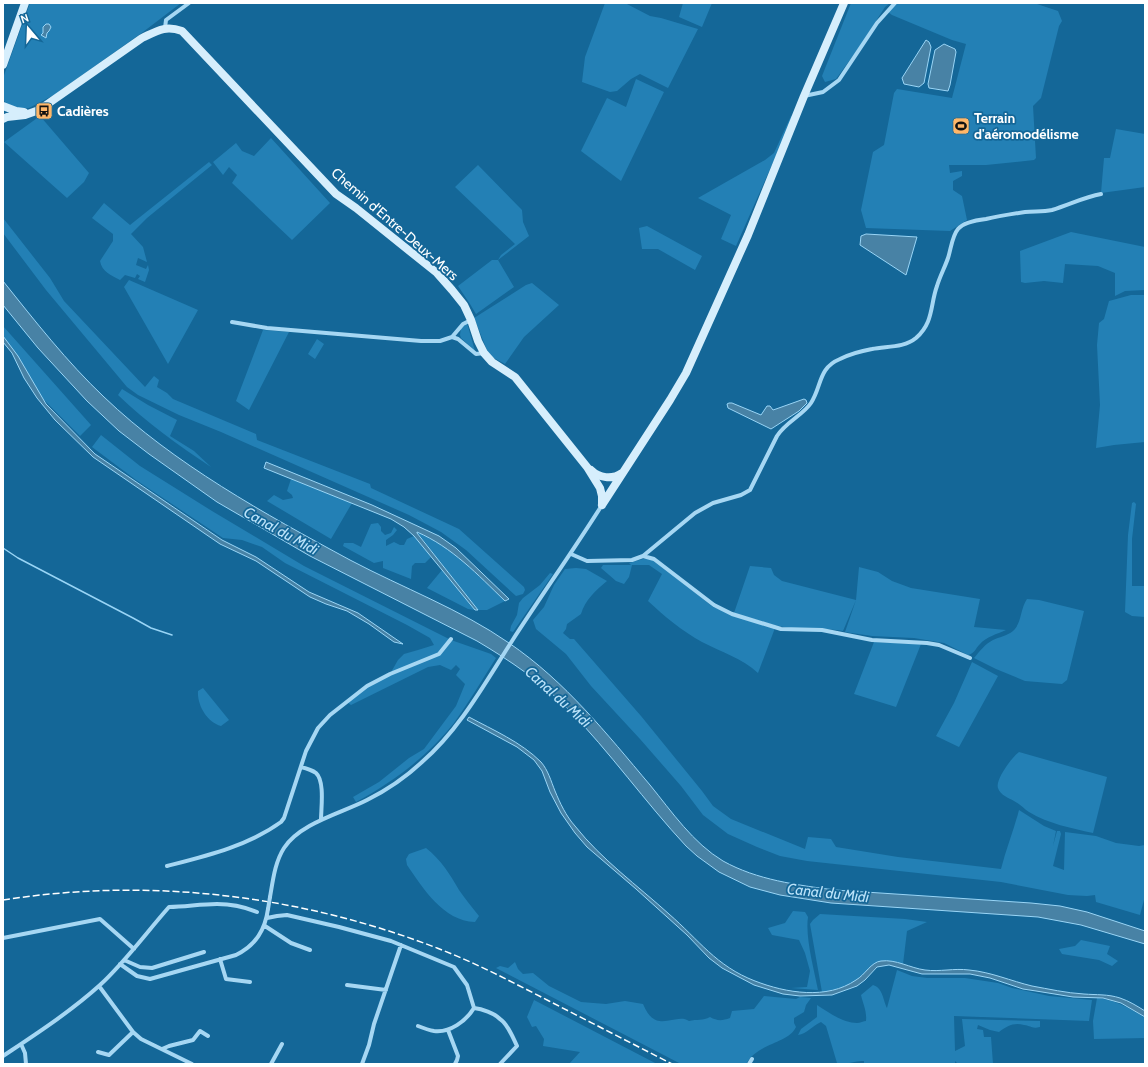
<svg xmlns="http://www.w3.org/2000/svg" width="1148" height="1067" viewBox="0 0 1148 1067" font-family="Cabin,sans-serif">
<style>
.green{fill:#2380b5}
.water{fill:#4882a5;stroke:#99d5f6}
.lines{fill:none;stroke-linecap:round;stroke-linejoin:round}
.stream{stroke:#99d5f6;stroke-width:1.5}
.street{stroke:#a6d7f3;stroke-width:4}
.secondary{stroke:#d6eefc;stroke-width:8}
.rail{stroke:#fff;stroke-width:1.5;stroke-dasharray:7 3;stroke-linecap:butt}
.street-bridge{stroke:#a6d7f3;stroke-width:4}
.labels{text-anchor:middle;stroke-width:3.5;stroke-linejoin:round;paint-order:stroke}
.poi-label{font-size:14px;font-weight:bold;fill:#fff;stroke:#146798;text-anchor:start}
.street-label{font-size:14px;fill:#fff;stroke:#146798}
.water-label{font-size:15px;font-style:italic;fill:#bbe3fa;stroke:#146798}
</style>
<rect width="100%" height="100%" fill="#146798"/>
<path class="green" d="M30,3H181L143,32L54,95L29,108L17,109L7,105L3,99V78Z
M605,3H625L650,16L661,18L698,29L668,88L640,74L631,79L617,91L610,92L582,82L585,57Z
M683,3H712L702,27L679,17Z
M851,3H890L885,7L860,46L836,79L825,82L822,76Z
M897,3H1034L1058,11L1062,21L1059,26L1041,98L1033,106L1036,158L1034,160L986,165H949L950,173L962,171V176L953,181V190L962,196L967,220L950,231L866,228L861,210L873,152L884,145L894,93L897,89L952,98L966,44L952,40L892,15L888,12Z
M636,79L664,92L621,181L581,151L607,98L626,107Z
M794,115L736,246L721,239L731,215L698,198L765,160L774,153L791,116Z
M40,116L89,173L84,182L67,198L4,142Z
M1116,129L1145,134V187L1101,193L1104,158H1110Z
M271,138L330,203L292,240L232,183L237,175L229,167L223,175L213,162L236,143L242,151L254,156Z
M209,162L212,165L147,218L131,234L143,247L147,262L138,258L136,265L146,269L148,265L149,270L145,282L138,279L140,276L137,274L135,278L125,275L120,280C111,275 102,272 100,261L113,241V234L92,218L104,203L130,225Z
M478,165L522,210L523,222L529,236L498,260L514,287L476,314L470,304L458,286L492,260H498L501,255L515,244L455,187Z
M3,218L50,278L64,301L145,387L154,376L159,380L157,387L167,393L173,399L256,434L257,440L370,484L371,488L459,529L524,587L525,590L523,594L516,596L466,550L441,532L409,515L221,432L179,415L138,395L127,387L46,290L3,233Z
M647,226L702,256L695,270L658,249H642L639,228Z
M1071,232L1145,247V290L1125,291L1115,296V273L1098,266L1065,264L1063,283L1044,281L1025,283L1021,282L1020,251Z
M129,280L198,310L168,364L124,287Z
M532,283L559,305L524,337L505,364L492,357L487,350L474,318L526,285Z
M1131,295H1145V442L1114,445L1096,448L1100,405L1097,345L1099,323L1104,319L1109,301Z
M467,323L475,351L461,338L460,335L461,328Z
M3,326L91,425L80,436L42,398L12,348L3,336Z
M263,330L289,332L249,410L236,401Z
M317,339L324,344L315,359L308,354Z
M122,389L148,405L177,420L170,436L194,451L211,467C178,445 147,423 118,395Z
M101,435L140,466L212,511L304,566L451,640L491,654L496,658C482,680 469,702 454,723C428,756 393,782 356,802L353,797L379,782L409,758L424,749L456,706L465,684L456,675L460,669L456,665L451,670L440,665L428,667L351,705L347,702L367,687L390,674L398,660L404,654L418,650L434,645L430,638L407,625L285,563L262,547L242,540L223,538L136,480L92,447Z
M291,479L352,503L331,539L267,501L274,495L283,500L293,498L292,495L287,491Z
M1134,502L1136,504L1132,539V586H1145V617L1132,616L1125,612L1128,535L1132,503Z
M378,523L381,527V531L385,535L391,533L394,527L397,530L393,535L386,540V546L394,542L400,545H404L407,539L414,536L431,557L425,563H415L412,566L411,579L383,568V561L374,563L343,546L344,543H353L361,547L371,524Z
M418,531L430,538L458,556L505,601L487,610H478L417,532Z
M643,559H650L658,563L713,607L775,628L758,673C742,658 721,652 702,642C682,631 664,616 648,601L662,574L649,565H632L629,577L624,584L616,581L601,568L603,565H631L629,563Z
M750,566L771,568L774,575L782,581L856,600L843,631C826,628 809,629 791,628C771,626 753,618 734,613Z
M859,567L878,572L892,581L911,588L980,599L974,627L1006,630C997,634 986,637 980,644C975,649 975,653 968,655L944,643L914,638L872,636L845,632L856,600Z
M576,568L586,569L607,581C596,590 585,600 581,614L567,624L566,629L563,633L570,639H574L641,716L702,791L713,806L731,819L805,849L808,837L831,839L836,847L898,857L1001,869C1006,849 1014,830 1019,810L1044,826L1056,831L1053,846L1057,831H1060L1061,834L1053,866L1064,870L1065,832L1096,836L1116,843L1139,846L1145,845V896L1140,915L1096,902L1095,895L1087,896L1068,895L1001,882L807,861L780,856L757,847L728,834L703,815L681,786L640,739L591,686L566,654L536,629L533,620L544,607L554,585L565,569Z
M442,570L475,610L468,609L427,588Z
M550,573L553,574L513,632L510,631L511,626L517,615L519,603L523,598L540,585Z
M1027,599L1039,600L1084,611L1067,680L1062,684L1025,681L996,669L974,658C980,651 985,644 993,640C999,637 1007,636 1013,631C1022,623 1020,609 1027,599Z
M874,642L921,644L896,707L854,694Z
M972,662L998,676L959,747L936,736L954,703Z
M203,688L229,720L221,726C207,722 197,705 198,691Z
M1019,752L1107,777L1093,833C1071,828 1049,824 1029,812C1024,809 1020,804 1014,801C1009,798 1000,795 998,788C995,780 1012,757 1019,752Z
M426,848C442,861 449,873 459,890C465,899 472,907 479,916L475,922C443,921 423,888 407,865L406,859L409,854Z
M793,911L805,912L808,917C805,937 814,969 818,990L791,988L807,987L810,971L805,953L799,940L772,935L768,928L785,923Z
M820,914L905,919L927,922L907,931L903,964C894,962 881,958 873,965C868,969 865,974 860,978C849,986 835,990 822,992L810,924L813,920Z
M1081,940L1110,946L1107,954L1118,961L1112,966L1099,960L1062,954L1059,949L1075,946Z
M515,962L518,969L523,974L533,973L549,986L581,1002L606,1004L625,1001L643,1004C656,1036 675,1012 689,1021C697,1019 703,1021 710,1017C717,1021 722,1021 730,1018L732,1011L754,1009L764,996L796,999L800,997L811,998L806,1005L804,1012L794,1018V1023L796,1027C788,1044 759,1042 746,1064H681L496,968L500,966L508,968Z
M897,970L912,976L927,978H965L998,983L1012,988L1049,996L1092,1000L1089,1021L954,1016L955,1051L965,1046L962,1019L1040,1021V1027C1031,1029 1032,1026 1024,1025C1014,1022 1007,1026 999,1032L990,1030L978,1025L977,1029L983,1030L984,1037H991L993,1064H958L955,1061V1064H864V1061C855,1060 845,1066 837,1063L826,1026L821,1022C813,1025 807,1034 798,1035L801,1029L817,1017V1005C828,1012 843,1023 857,1023C860,1023 864,1021 866,1021C867,1011 863,1004 861,995L873,985C883,988 883,1000 887,1008Z
M1097,998C1115,1000 1130,1008 1145,1018V1038L1094,1039L1093,1021Z
M534,1000L657,1064H569L580,1052L543,1046L544,1039L536,1026L532,1027L527,1017Z"/>
<path class="water" d="M46,24H49L51,27L49,31L47,33L46,38L41,35L43,33V27Z
M926,40L929,42L931,47L924,83L919,87L904,84L902,78Z
M944,44L955,49L956,52L950,85L948,91L929,88L928,84L935,50Z
M866,234L917,237L906,275L860,245L861,236Z
M3,281C35,321 67,362 104,397C174,464 265,514 350,560C403,588 460,609 509,643C566,682 606,733 650,785C672,812 693,843 723,861C757,880 797,885 835,890L1031,903L1060,906L1087,912L1145,931V944L1081,925L1038,917L831,903L780,895L750,887L719,872L697,856L686,846C645,802 610,752 568,709C542,682 509,660 477,641L310,556L217,502L149,454L119,431L87,401L38,348L3,305Z
M3,336L18,356L46,404L95,454L222,540L256,557L309,592L358,613L403,644L394,642L369,624L347,611L326,604L310,597L256,561L220,544L93,457L55,420L37,398L24,378L12,353L3,342Z
M804,399L806,400L807,403L799,411L771,429L728,408L727,404L729,403H732L761,415L767,406H770L773,410L776,409Z
M266,462L372,505L439,536L456,548L509,599L505,601C478,575 452,547 417,532V533L478,610H475L414,536L404,527L391,519L264,468Z
M469,717C493,730 521,742 541,762C548,770 551,781 555,791C560,803 566,816 575,826C601,859 638,886 669,914C699,940 716,966 755,981C786,993 827,1000 856,980C865,975 871,962 881,961C896,959 910,968 925,970C940,972 954,968 969,970C991,972 1011,981 1032,986C1049,989 1066,993 1084,994C1096,995 1108,994 1120,998C1129,1001 1137,1006 1145,1011V1017L1121,1003L1103,998L1073,997L1036,991L1023,989L990,978L970,974H922L889,965L877,967L865,980L857,986L832,995L800,996L783,994L754,985L722,968L709,958L687,935L636,889L587,847L575,833L561,813L550,792L542,771L534,760L517,747L467,720Z"/>
<g class="lines">
<path class="stream" d="M3,548L18,558L133,618L151,628L172,635"/>
<path class="street" d="M165,28L166,20L189,3
M804,96L823,92L839,80L877,23L895,3
M471,320L463,324L452,337L458,339L476,354L484,353
M232,322L267,328L421,341H440L452,337
M571,554L587,561L632,560L643,556L695,513L713,503L741,495L750,490L777,436C786,422 803,415 811,403C822,386 818,368 840,359C850,354 861,351 872,349C886,346 904,348 916,338C934,322 930,305 937,286C940,276 945,267 948,258C951,249 952,236 958,229C964,222 977,220 986,219C999,216 1012,214 1025,212C1034,211 1043,212 1052,210C1069,205 1084,197 1101,194
M643,556L654,559L714,605L732,614L745,618L781,629L822,630L872,640L927,643L939,645L970,658
M301,767C305,768 312,770 316,773C325,781 321,809 321,820
M167,866C206,856 248,846 281,822L284,818L306,751L318,728L330,715L367,686L390,674L439,654L451,639
M270,897C273,880 275,862 284,848C300,823 342,813 367,800C387,790 406,777 422,762C460,729 485,683 512,641C541,596 573,551 602,505
M267,918L277,916L287,915L339,927L391,941L454,967L467,985L474,1008C482,1009 494,1013 500,1019C508,1024 513,1038 517,1046L500,1064
M265,926L291,943L310,950
M3,938L100,919L134,949
M220,959L226,979L250,982
M124,960L140,967L152,968L204,952
M120,964L137,976L150,979L236,955C256,945 265,930 268,909
M347,985L386,990
M99,986L133,1032L141,1039L192,1064
M418,1026C423,1028 428,1030 434,1031C450,1033 466,1021 474,1008
M448,1030L458,1056L457,1060L455,1064
M21,1044L25,1053L26,1064
M162,1049L169,1046L193,1040L200,1031L208,1036
M98,1052L109,1055L133,1032
M3,1056C36,1034 70,1012 100,985C125,962 146,933 169,907C185,907 200,904 217,904C230,904 245,907 257,912
M271,1064L282,1044
M362,1064L369,1045L374,1024L401,945
M749,1064L752,1059"/>
<path class="secondary" d="M3,65L25,3
M3,106L16,111L24,112
M3,119L7,117L25,115L39,110L142,38C157,31 165,25 182,31L336,194L356,208L437,273L452,290L464,305L471,320L478,341L484,353L492,362L515,377L587,467L600,488L602,496V505
M591,470C599,478 612,480 622,473
M602,505L670,400L686,373L748,235L804,96L844,3"/>
<path class="rail" d="M3,900C149,877 300,895 437,948C476,963 512,982 549,1001C590,1022 631,1043 672,1064"/>
<path class="street-bridge" d="M268,909L270,897"/>
</g>
<defs>
<symbol id="bus-square" viewBox="-11 -11 22 22"><rect x="-9" y="-9" width="18" height="18" rx="4" fill="#ffb768" stroke="#146798"/><path d="M-5-6H5V4H4V6H2V4H-2V6H-4V4H-5ZM-3.5-4V0h7V-4ZM-3.5 1.2v1.5H-2V1.2ZM2 1.2v1.5H3.5V1.2Z" fill="#111"/></symbol>
<symbol id="stadium-square" viewBox="-11 -11 22 22"><rect x="-9" y="-9" width="18" height="18" rx="4" fill="#ffb768" stroke="#146798"/><path d="M0-5a6.5 5 0 1 0 0 10a6.5 5 0 1 0 0-10ZM-3.5-1.8h7v3.6h-7Z" fill="#111"/></symbol>
</defs>
<g fill-rule="evenodd">
<use href="#bus-square" x="34" y="101" width="20" height="20"/>
<use href="#stadium-square" x="951" y="116" width="20" height="20"/>
</g>
<g class="labels">
<g class="poi-label">
<text x="57" y="116">Cadières</text>
<text x="974" y="123">Terrain<tspan x="974" dy="16">d'aéromodélisme</tspan></text>
</g>
<g class="street-label">
<text transform="translate(395 224) rotate(41)" y="5">Chemin d'Entre-Deux-Mers</text>
</g>
<g class="water-label">
<text transform="translate(281 531) rotate(29)" y="5">Canal du Midi</text>
<text transform="translate(558 697) rotate(42)" y="5">Canal du Midi</text>
<text transform="translate(828 893) rotate(6)" y="5">Canal du Midi</text>
</g>
</g>
<rect width="1148" height="1067" fill="none" stroke="#ffffff" stroke-width="8"/>
<g transform="translate(28 28) rotate(341)" stroke="#146798" stroke-width="3" paint-order="stroke">
<path d="M0-3L7 15L0 10L-7 15Z" fill="#ffffff"/>
<text y="-6" font-size="11" font-weight="bold" text-anchor="middle" fill="#ffffff">N</text>
</g>
</svg>
